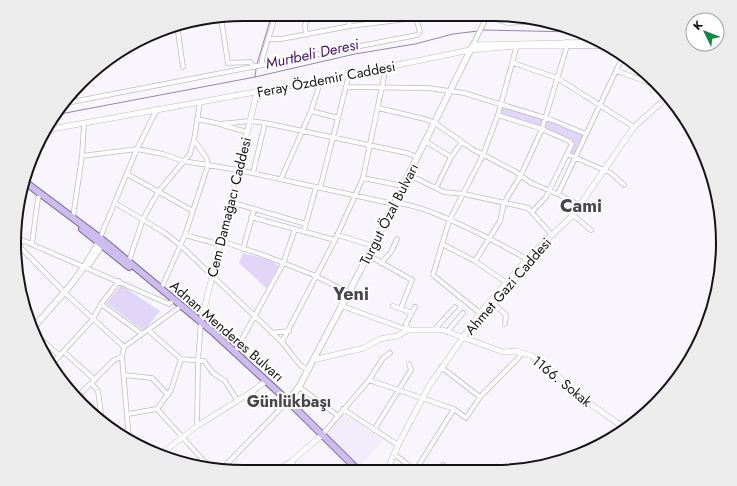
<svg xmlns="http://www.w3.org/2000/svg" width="737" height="486" viewBox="0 0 737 486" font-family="Jost,sans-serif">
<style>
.built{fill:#f2edfb}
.green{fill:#e1d5f8}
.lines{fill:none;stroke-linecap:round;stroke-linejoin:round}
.stream{stroke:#9684b4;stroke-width:1}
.minor-casing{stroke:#bfbdc3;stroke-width:5.5}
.tertiary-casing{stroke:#bfbdc3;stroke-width:6}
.secondary-casing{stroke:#bfbdc3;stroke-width:7}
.primary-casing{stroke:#79649a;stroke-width:8}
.minor{stroke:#fff;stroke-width:4}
.tertiary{stroke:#fff;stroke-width:5}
.secondary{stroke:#fff;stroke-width:5.5}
.primary{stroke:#cfbcee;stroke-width:6}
.labels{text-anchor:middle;stroke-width:4;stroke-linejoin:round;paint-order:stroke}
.street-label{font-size:14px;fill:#141315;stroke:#fff}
.water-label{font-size:15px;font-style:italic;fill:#451375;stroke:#fff}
.quarter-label{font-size:16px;font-weight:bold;fill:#48464b;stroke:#fff}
.district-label{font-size:18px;font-weight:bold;fill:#48464b;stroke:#fff}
.rim{fill:none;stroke:#141315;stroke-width:2}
</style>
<rect width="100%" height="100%" fill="#f8f6fc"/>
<path class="built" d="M342,413L384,440L360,466L325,432Z"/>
<path class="green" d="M502,103L586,134L575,158L567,154L572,144L569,141L498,115Z
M243,253L270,260L279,266L266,288L239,263Z
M121,285L160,311L144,331L106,303Z"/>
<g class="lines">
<path class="stream" d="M483,30L576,32
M257,64L272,14
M255,77L256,69
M55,115L255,77L355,54L415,44L453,34L478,31"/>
<defs>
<path id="minor" d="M348,15L350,26
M488,16L508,23L540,21
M221,18L228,63L250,62L254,67
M177,25L183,67
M165,28L177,26
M306,35L305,26L308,14
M268,39H281L350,26L416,18L427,15
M473,45L487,16
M513,63L557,78L634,127
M262,65V59L276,14
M617,71L656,85
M347,87L428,88L464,93L552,120L586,134
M61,104L417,35L420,32L416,18
M378,108L425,119L435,123L472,149L516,172L531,183L558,194L581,206
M311,111L338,118
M498,115L542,129L569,141L572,144L546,197L532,212
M197,119L220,124L250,121L265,123L407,153L417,157
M222,125L247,132
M694,135L703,153
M425,141L451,157
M567,154L611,173L624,185
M82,156L137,149L163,154L183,161L238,170L394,204C420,200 502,245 527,259
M253,173L265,123
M127,174L193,211
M409,175L444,192L464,194L528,208L552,235
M363,178L403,186
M281,179L311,111L320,83L319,80
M320,188L349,75
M436,188L451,157L462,142
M558,194L623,56
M230,202L306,224
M115,203L165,233L180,245L282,342L300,365L308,370
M573,215L591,230
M73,217L82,156L84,124
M251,217L335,240
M304,231L316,187
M185,235L214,243L224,242L266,256L316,276L349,293
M338,235L373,246
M15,237L169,304L174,300
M100,238L137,149L157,109
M19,239L21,248L65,293L124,347
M32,244L38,198L41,194
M442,244L475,261L507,283
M243,249L254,210
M368,255L412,280L401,308
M129,261L143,219L158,192L190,154L194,140L200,102
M475,261L500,221L504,203L521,175L542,129L567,46H608
M381,263L391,252L397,239
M161,289L185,235L208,165L207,159L194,140
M491,301L506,315L505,324
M101,304L142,334
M342,306L408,330
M393,306L412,313
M480,313L433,275L449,221L483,155L498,115L517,45
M435,329L455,307
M148,330L181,359L204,361L213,373L225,381L237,400
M408,330L406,324L415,307
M447,332L463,313
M271,333L289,331
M36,335L60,356
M282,342L335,240L363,178L386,67
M42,352L53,361
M64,352L95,380
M235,352L283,264L295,229
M122,357L129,440
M51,365L93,319L101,304L119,281
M441,367L480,397
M124,375L152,378L168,395
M369,380L454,409L466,418L480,397L523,353
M92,384L98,391L102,421
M302,389L337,415
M77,397L114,360L122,357L124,347L181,306
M157,409L212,470
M343,409L398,445
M128,414L157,409L171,390L181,359
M197,426L198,361L201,322
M374,430L411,370L409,364
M322,435L369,380L383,358L390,353
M394,454L416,471
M443,465L451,471
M221,470L288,401
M277,470L293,460
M415,471L454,409"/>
<path id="tertiary" d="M473,45L602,42
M46,130L349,75L470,50L517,46H567V42
M201,322L257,92
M313,360L364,348L380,339L397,336L408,330H443L503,352L516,351L532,356L553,372L589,403L623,427
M161,454L197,426L253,391L266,381
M292,470L293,460L322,435
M387,471L398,445L429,386L480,313L527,259L573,215L634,127L666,98"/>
<path id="secondary" d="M89,264L104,242
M33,328C59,298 83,275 100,239
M288,401L299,387L373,246L473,45"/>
<path id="primary" d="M25,182L105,242L213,332L288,401L359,471
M82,229L129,267"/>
</defs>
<use href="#minor" class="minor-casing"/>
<use href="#tertiary" class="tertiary-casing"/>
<use href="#secondary" class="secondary-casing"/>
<use href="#primary" class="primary-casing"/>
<use href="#minor" class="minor"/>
<use href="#tertiary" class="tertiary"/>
<use href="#secondary" class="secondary"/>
<use href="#primary" class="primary"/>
</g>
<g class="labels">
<g class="street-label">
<text transform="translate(326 79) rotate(-11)" y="5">Feray Özdemir Caddesi</text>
<text transform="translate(229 207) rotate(-76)" y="5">Cem Damağacı Caddesi</text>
<text transform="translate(389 214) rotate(-63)" y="5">Turgut Özal Bulvarı</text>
<text transform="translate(508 286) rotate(-49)" y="5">Ahmet Gazi Caddesi</text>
<text transform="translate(227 331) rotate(41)" y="5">Adnan Menderes Bulvarı</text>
<text transform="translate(562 381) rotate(39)" y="5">1166. Sokak</text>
</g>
<g class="water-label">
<text transform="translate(312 54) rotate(-12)" y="5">Murtbeli Deresi</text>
</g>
<g class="quarter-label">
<text x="289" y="407">Günlükbaşı</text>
</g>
<g class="district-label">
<text x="581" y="212">Cami</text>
<text x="351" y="300">Yeni</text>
</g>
</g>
<path d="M0 0H737V486H0ZM243 21H494A222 222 0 0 1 716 243V243A222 222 0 0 1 494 465H243A222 222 0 0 1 21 243V243A222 222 0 0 1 243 21Z" fill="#ececec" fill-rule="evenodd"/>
<path class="rim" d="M243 21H494A222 222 0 0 1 716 243V243A222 222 0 0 1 494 465H243A222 222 0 0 1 21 243V243A222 222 0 0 1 243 21Z"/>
<g transform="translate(705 32) rotate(313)"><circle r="19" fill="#ffffff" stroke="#a1a1a1"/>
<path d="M0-3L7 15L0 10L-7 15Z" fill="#0f8943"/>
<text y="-6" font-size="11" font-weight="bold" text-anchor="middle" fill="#141315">K</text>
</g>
</svg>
